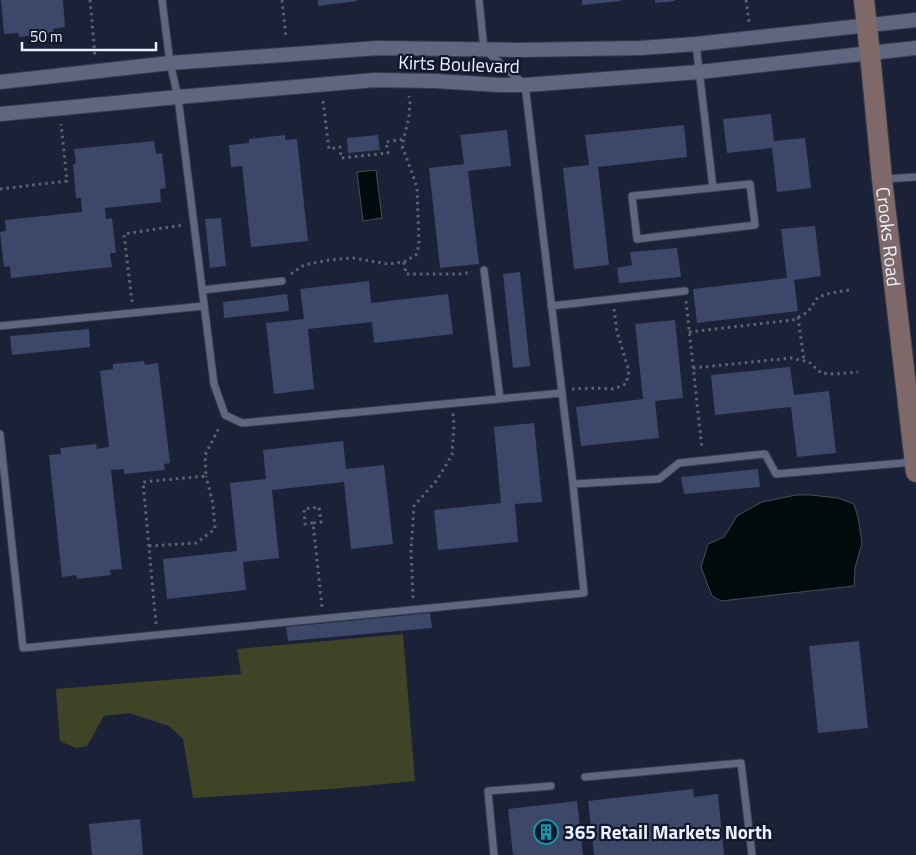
<svg xmlns="http://www.w3.org/2000/svg" width="916" height="855" viewBox="0 0 916 855" font-family="'Titillium Web',sans-serif">
<style>
.green{fill:#3f4427}
.water{fill:#000b0c;stroke:#465055}
.building{fill:#3d4769}
.lines{fill:none;stroke-linecap:round;stroke-linejoin:round}
.service-casing{stroke:#383d4e;stroke-width:9}
.minor-casing{stroke:#383d4e;stroke-width:16}
.secondary-casing{stroke:#383d4e;stroke-width:22}
.path{stroke:#5d6376;stroke-width:3;stroke-dasharray:2.5 4;stroke-linecap:butt}
.service{stroke:#5e677f;stroke-width:7}
.minor{stroke:#5e677f;stroke-width:14}
.secondary{stroke:#7e6968;stroke-width:20}
.labels{text-anchor:middle;stroke-width:4.5;stroke-linejoin:round;paint-order:stroke}
.street-label{font-size:19px;fill:#ebf0fe;stroke:#12172b}
.poi-label{font-size:19px;font-weight:bold;fill:#ebf0fe;stroke:#12172b;text-anchor:start}
</style>
<rect width="100%" height="100%" fill="#1b2136"/>
<path class="green" d="M403,634L415,781L333,789L193,798L183,739L169,726L129,713L104,716L87,746L76,748L60,741L56,689L241,674L237,649Z"/>
<path class="water" d="M376,170L382,218L363,221L357,172Z
M796,495H811L838,498L854,504L858,517L862,543L855,568L854,586L721,601L712,596L701,567L708,544L724,537L737,516L762,502Z"/>
<path class="building" d="M1,0H63L65,27L53,29V33L19,37L18,33L4,34Z
M318,0H357V1L318,6Z
M582,0H621V1L582,5Z
M655,0H675V1L655,3Z
M771,114L774,141L805,138L811,188L777,192L772,148L727,153L723,119Z
M684,125L687,157L598,167L609,265L574,269L563,168L589,165L585,135Z
M507,130L511,166L468,171L479,264L440,268L429,168L464,164L460,135Z
M285,135V140L297,139L308,241L251,247L242,166L231,167L229,145L249,143V139Z
M378,135L380,150L348,153L347,138Z
M154,141L156,154L162,153L166,188L160,189L161,202L105,208L106,219L112,218L116,253H110L112,267L11,278L10,266L4,267L0,232L6,231L5,220L82,212L81,198H76L73,164L76,163L74,149Z
M221,218L226,266L210,268L205,219Z
M815,226L821,276L794,280L798,311L697,323L693,289L787,278L781,229Z
M677,248L681,277L619,283L617,268L632,265L630,252Z
M520,272L530,366L513,368L503,274Z
M369,281L371,303L448,294L453,334L374,343L372,322L308,329L314,389L274,394L266,323L304,319L300,289Z
M287,294L289,311L224,318L223,302Z
M675,320L683,398L655,401L659,438L581,446L576,407L643,399L635,324Z
M89,329L90,347L12,355L10,336Z
M144,361L145,365L158,363L170,463L164,464L165,470L124,474V469L111,470L122,569L110,570L111,575L77,579L76,575L62,577L49,455L61,454L60,448L96,444L97,449L109,447L100,371L113,369V364Z
M790,367L794,395L829,391L836,453L797,457L791,407L715,415L711,375Z
M534,423L542,502L515,504L518,542L438,550L434,510L501,503L494,427Z
M343,441L346,469L384,465L393,544L351,549L344,482L272,490L279,558L243,562L246,590L167,599L163,559L237,551L230,483L266,479L263,450Z
M758,469L760,487L684,494L681,477Z
M430,613L432,628L288,641L286,627Z
M859,641L868,728L818,733L809,646Z
M693,789L694,797L718,794L724,855H594L588,801Z
M577,801L583,855H513L508,809Z
M140,819L143,855H92L89,824Z"/>
<g class="lines">
<defs>
<path id="service" d="M162,0L170,63L178,97L214,384L225,415L242,423L562,393
M696,44L713,188
M884,179L916,177
M750,184L755,225L637,239L632,196Z
M484,270L500,399
M202,290L282,281
M551,306L685,291
M0,326L204,306
M0,434L23,648L584,593L573,484L525,85L484,49L479,0
M573,484L659,479L679,463L765,454L776,474L914,462
M585,777L741,763L752,855
M494,855L488,791L551,786"/>
<path id="minor" d="M0,82L170,63L378,48L519,50L640,48L696,44L916,20
M0,114L178,97L375,80L435,81L499,85H525L699,72L916,48"/>
<g id="secondary">
<path id="s1" d="M864,0L870,54L882,179L916,472"/>
</g>
</defs>
<use href="#service" class="service-casing"/>
<use href="#minor" class="minor-casing"/>
<use href="#secondary" class="secondary-casing"/>
<path class="path" d="M90,0L95,56
M282,0L286,37
M746,0L749,22
M323,101L329,149L340,147L341,158L388,153L386,142L404,139
M0,189L67,181L61,124
M404,262L406,274H461L472,272
M291,274L304,265L329,260L353,258L388,264L404,262L416,255L419,245L417,187L402,146L409,117L410,102L409,96
M686,301L702,449
M132,302L124,234L183,225
M798,317L804,361
M689,332L793,320L808,312L818,297L831,293L849,290
M693,368L791,358L809,362L821,373L833,374L858,372
M572,389L595,388L614,389L626,384L629,371L617,332L614,309
M313,523L305,524L304,509L319,507L321,522L313,523L322,607
M149,546L196,543L215,529L213,504L206,476
M413,598L411,550L414,506L437,480L452,455L454,425L453,413
M156,624L143,482L206,476L205,455L220,426"/>
<use href="#service" class="service"/>
<use href="#minor" class="minor"/>
<use href="#secondary" class="secondary"/>
</g>
<defs>
<symbol id="building-ring" viewBox="-11 -11 22 22"><circle r="9.5" fill="#12172b" stroke="#0f9aa8" stroke-width="1.5"/><path d="M-4-6H4V6H1V3H-1V6H-4ZM-2.5-4.3h1.7v1.8h-1.7ZM.8-4.3h1.7v1.8H.8ZM-2.5-1h1.7V.8h-1.7ZM.8-1h1.7V.8H.8Z" fill="#0f9aa8"/></symbol>
</defs>
<g fill-rule="evenodd">
<use href="#building-ring" x="532" y="818" width="28" height="28"/>
</g>
<g class="labels">
<g class="street-label">
<text transform="translate(459 64) rotate(2)" y="7">Kirts Boulevard</text>
<text dy="7" stroke="none"><textPath href="#s1" startOffset="238">Crooks Road</textPath></text>
</g>
<g class="poi-label">
<text x="564" y="839">365 Retail Markets North</text>
</g>
</g>
<path d="M22 42v8h134v-8" fill="none" stroke="#ebf0fe" stroke-width="2.5"/>
<text x="30" y="42" font-size="15" fill="#ebf0fe" stroke="#12172b" stroke-width="4" paint-order="stroke">50 m</text>
</svg>
